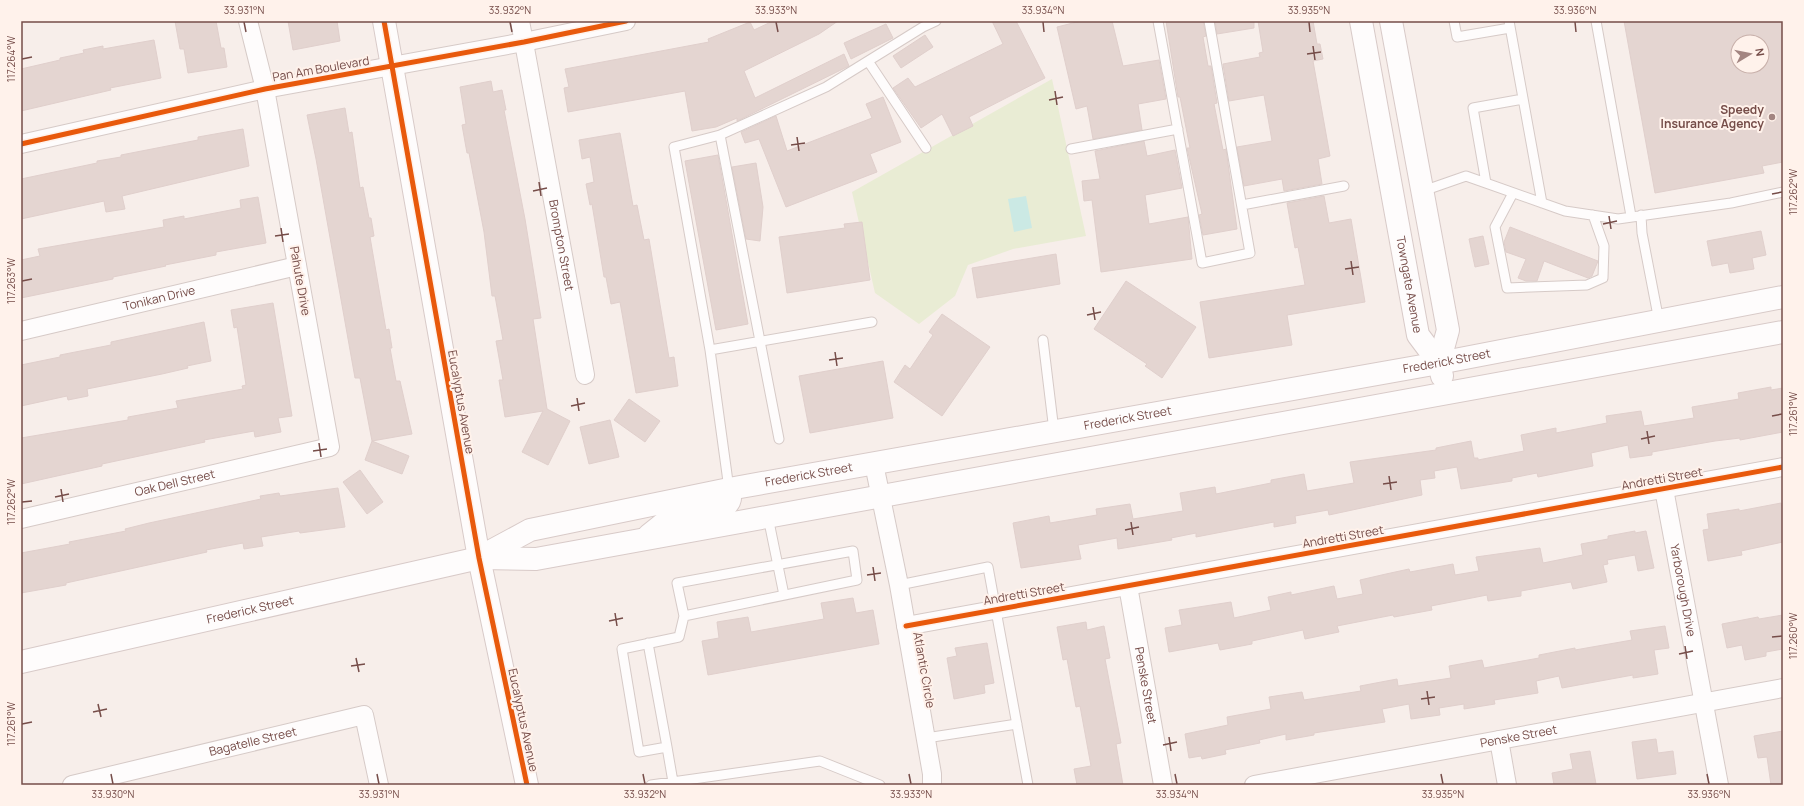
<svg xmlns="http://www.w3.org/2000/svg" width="1804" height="806" viewBox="0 0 1804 806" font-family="Manrope,sans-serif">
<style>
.green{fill:#e9ecd4}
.water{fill:#cbe9e4}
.building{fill:#e4d5d1;stroke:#e0cfcc;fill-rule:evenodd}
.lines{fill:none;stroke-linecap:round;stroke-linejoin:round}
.lane-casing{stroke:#d6cac7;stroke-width:11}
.street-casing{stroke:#d6cac7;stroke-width:20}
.secondary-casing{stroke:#d8cac8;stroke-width:24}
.lane{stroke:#fefcfc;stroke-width:9}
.street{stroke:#fefcfc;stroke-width:18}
.secondary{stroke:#fefcfc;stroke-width:22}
.cycleway-casing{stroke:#fff2eb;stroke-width:8}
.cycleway{stroke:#e8590c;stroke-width:5}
.ticks{fill:none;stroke:#764d49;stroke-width:1.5}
.poi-dot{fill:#a38581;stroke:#fff2eb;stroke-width:1.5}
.labels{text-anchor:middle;stroke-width:4;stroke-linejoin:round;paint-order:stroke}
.street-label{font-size:12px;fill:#764d49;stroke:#fff2eb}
.poi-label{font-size:12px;font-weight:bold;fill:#764d49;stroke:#fff2eb;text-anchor:end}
.neatline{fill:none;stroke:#764d49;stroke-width:1.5}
.ticks-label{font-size:10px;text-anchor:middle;fill:#764d49}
</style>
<rect width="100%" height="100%" fill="#f7eeea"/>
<path class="green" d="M1052,79L1086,236L1013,249L968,265L955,296L919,324L875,293L852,192Z"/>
<path class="water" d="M1026,196L1032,228L1014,232L1008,199Z"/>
<path class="building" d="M175,21H216L221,48H224L227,67L188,73L184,49H180Z
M288,21H337L340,41L293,50Z
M773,21H838L819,34L744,71L755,98L844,54L849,66L737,121V118L716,127L692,131L685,91L568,112L564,88L569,87L565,69L709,42L708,39L750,22L754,30Z
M992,21H1016L1045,78L969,117L973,126L953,136L942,114L921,128L893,88L908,78L915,87L1003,44Z
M1081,21H1112L1123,66L1159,60L1166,99L1138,104L1142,130L1093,139L1087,106L1076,109L1057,27Z
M1166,21H1203L1206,36L1203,37L1208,66H1211L1217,103L1214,104L1223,150L1226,149L1237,229L1203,235L1199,215L1202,214L1187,148H1190L1180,97H1178Z
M1215,21H1254V28L1217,34Z
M1258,21H1313L1317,44H1320L1323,59L1313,61L1330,156L1318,159L1322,184L1284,191L1282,179L1244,186L1237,147L1272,141L1264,95L1229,101L1223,64L1260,57L1259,53L1263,52Z
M1624,21H1782L1783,162L1762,166L1764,173L1655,193ZM1738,42H1762V66H1738Z
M886,24L893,38L851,59L844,43Z
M925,35L933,47L901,68L893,56Z
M154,40L161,78L110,88L111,90L21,111V69L60,60V58L84,53L83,50L103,46V49Z
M491,81L493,92L502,90L506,110H504L525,219L541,318L533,319L547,409L570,421L548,465L522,452L543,411L505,417L499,380H503L496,341L503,340L495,296H492L484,232L469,153H467L462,125L466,124L460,87Z
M883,97L901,142L870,154L877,172L786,207L759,139L745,143L741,132L776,116L787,151L872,118L866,104Z
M345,108L349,133L352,132L360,188L363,187L369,218H371L374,236L370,237L386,330L389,329L392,348H390L396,381H400L412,434L372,441L360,378H355L316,159L307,115Z
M243,129L249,166L122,196L125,209L106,212L104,201L21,219V179L97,163V161L121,157V155L198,140V137Z
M620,133L633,206L637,205L644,240L649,239L669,358L674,357L678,386L636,393L620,302L611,304L606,277H604L592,204L590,205L586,184L594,182L590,157L582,159L579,140Z
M1144,141L1147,156L1175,150L1182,188L1145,195L1149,224L1188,217L1192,259L1101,272L1092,200L1084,201L1082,181L1100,179L1095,151Z
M718,155L748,324L716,330L685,161Z
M756,163L763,207L760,241L746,239L732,167Z
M1324,196L1329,223L1351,219L1365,302L1287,315L1292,345L1209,358L1200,302L1305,285L1298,247L1295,248L1287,203Z
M258,197L266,243L216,252V255L165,265L166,266L113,277V279L21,298V260L40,256L38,249L164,227L163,220L184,216V219L241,208L240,200Z
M862,222L870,280L787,293L779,237L845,228L844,224Z
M1510,227L1598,261L1592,276L1588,278L1544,261L1537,281H1526L1518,278L1526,259L1506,252L1504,242Z
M1761,231L1766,255L1752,258L1754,269L1730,273L1728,263L1712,266L1707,241Z
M1483,236L1489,264L1475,267L1469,239Z
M1056,254L1060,284L977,298L972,268Z
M1126,281L1196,327L1162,378L1145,366L1147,364L1094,329Z
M273,303L292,416L278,418L281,432L255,437L254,431L204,440L205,442L102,464V466L21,484V438L128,420V417L178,408L176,401L243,389L242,386L246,385L237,327L234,328L231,310Z
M942,314L990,347L942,416L894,382L905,365L910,369L933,335L929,332Z
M204,322L211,361L187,366L188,368L162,374L87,389L88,396L68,400L67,396L21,406V365L60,357V355L111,345V342Z
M883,361L893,418L810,433L799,376Z
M1771,387V390L1783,388V432L1740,440V438L1715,441L1652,452V455L1630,458L1628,445L1591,453L1593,466L1538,477L1537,473L1512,478V481L1461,489L1457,467L1434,471L1435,478L1420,480L1422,495L1329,515L1328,510L1295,516L1296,523L1274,527V522L1196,537V533L1171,538L1172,540L1118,549L1117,538L1078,545L1081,559L1021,568L1013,523L1049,516L1050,523L1097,515L1096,509L1130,504L1133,519L1183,511L1180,493L1215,487L1216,494L1271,483V480L1304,474L1307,491L1354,483L1350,462L1436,450V448L1471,441L1474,458H1478V460L1524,451L1521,435L1556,428V433L1607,423L1606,416L1641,411L1644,426L1694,418L1692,407L1739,399L1738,393Z
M629,399L660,421L645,442L614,420Z
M610,420L619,457L589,464L580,427Z
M372,441L409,456L402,474L365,460Z
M360,470L383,502L367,514L343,482Z
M338,488L345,527L300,533L299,531L261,537L263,546L244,549L243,543L206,550L207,552L66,583V585L21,593V553L70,544L69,542L126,531L125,529L149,523L261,499L260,496L279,493L280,496Z
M1781,503L1783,512V542L1741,551L1742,555L1708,561L1703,530L1709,529L1707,514L1739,509V511Z
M1635,531V533L1646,531L1654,568L1638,571L1635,555L1607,560L1608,564L1603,565L1607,582L1573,589L1571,582L1521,591V596L1488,601L1487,595L1431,606L1432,610L1394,617L1393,615L1337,626L1339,632L1305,639L1303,630L1252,641V644L1220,650L1218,643L1169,652L1165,628L1182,625L1179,610L1231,602L1234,618L1271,610L1268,597L1291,592V595L1334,586L1337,599L1363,594L1360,580L1386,574L1409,569L1410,572L1453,564L1455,575L1479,571L1476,557L1540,548L1543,563L1583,555L1581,544L1608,539V536Z
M853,598L856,613L873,610L879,644L708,675L702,641L719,638L717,622L748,617L751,632L824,619L821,603Z
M1783,615V649L1766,652V656L1745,660L1742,645L1727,648L1722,624L1758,617L1759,619Z
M1086,622L1087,630L1104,626L1110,658L1105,659L1121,743L1116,744L1123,785H1077L1074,769L1091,766L1080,706L1076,707L1067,659L1063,660L1057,627Z
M1665,626L1669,648L1654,650L1658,674L1633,678V675L1562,688L1559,676L1536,681L1538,693L1494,700L1495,704L1464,709V704L1439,708L1440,715L1411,719L1409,704L1382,709L1385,722L1314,733V735L1286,740V734L1259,740L1260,743L1225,750L1226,754L1202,759L1201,756L1189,758L1185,734L1228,725L1227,717L1271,709L1269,697L1302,692L1304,700L1361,691L1360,686L1397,679L1398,686L1451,678L1449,666L1482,660L1484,668L1539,658V655L1575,648V650L1632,640L1630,631Z
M987,643L994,683L984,685L985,693L954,699L947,658L957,656L955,648Z
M1783,731V785H1771L1767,757L1758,758L1754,736Z
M1656,739L1658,753L1673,751L1676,774L1637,779L1632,742Z
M1590,751L1596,784L1554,785L1552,773L1573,769L1570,754Z"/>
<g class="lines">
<defs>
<path id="lane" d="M1158,21L1202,263L1250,253L1209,21
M1454,21L1457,37L1510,28
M1509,21L1542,203
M1596,21L1631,216
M868,61L926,148
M720,135L779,439
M1071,149L1178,129
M1486,183L1473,108L1523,99
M1423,191L1466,176L1565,211L1618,219L1731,203L1783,192
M1513,193L1495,227L1507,288L1587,285L1603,278L1604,246L1593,215
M1242,205L1344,186
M1641,215L1642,233L1659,321
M1043,340L1054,431
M710,350L872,322
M729,489L710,350L674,147L720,135L826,87L923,27L936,21
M768,517L784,595
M853,551L857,580L684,616L677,583Z
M899,585L988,567L1028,785
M648,643L667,747L639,752L622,649L679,637L684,616
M926,738L1017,724
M667,747L673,782
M651,785L820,761L880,785"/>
<g id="street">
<path id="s1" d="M520,21L585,375"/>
<path d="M21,144L265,89L524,42L626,21"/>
<path id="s2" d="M21,331L297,266"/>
<path d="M874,464L899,585L932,774V785"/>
<path id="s3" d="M1664,489L1719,785"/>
<path id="s4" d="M21,519L330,447L265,89L248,21"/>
<path id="s5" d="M1128,586L1163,785"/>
<path d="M906,626L1783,467"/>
<path d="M1499,740L1507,785"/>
<path id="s6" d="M72,785L364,715L379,785"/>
<path id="s7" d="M1254,785L1783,688"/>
</g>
<g id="secondary">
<path d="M384,21L479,558L527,785"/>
<path id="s8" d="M1361,21L1418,335L1439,363"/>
<path d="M1391,21L1448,330L1439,363L1442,376"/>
<path d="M649,535L669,519L677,516L725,506C732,501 730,496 729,489"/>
<path id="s9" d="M480,557L530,530L729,489L1439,363L1783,297"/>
<path id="s10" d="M21,662L479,558L536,559L1783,332"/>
</g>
</defs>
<use href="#lane" class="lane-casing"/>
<use href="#street" class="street-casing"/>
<use href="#secondary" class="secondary-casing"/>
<use href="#lane" class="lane"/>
<use href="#street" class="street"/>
<use href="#secondary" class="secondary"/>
<defs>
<path id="cycleway" d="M384,21L479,558L527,785
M21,144L265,89L524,42L626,21
M906,626L1783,467"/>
</defs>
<use href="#cycleway" class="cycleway-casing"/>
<use href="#cycleway" class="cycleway"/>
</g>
<path class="ticks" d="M244,22L246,32M510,22L512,32M776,22L778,32M1043,22L1044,32M1309,22L1310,32M1575,22L1576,32M1313,46L1315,60M1307,54L1321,52M22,59L32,57M1055,91L1057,105M1049,100L1063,97M797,137L799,151M791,145L805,143M539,182L541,196M533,191L547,188M1772,194L1782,192M1609,216L1611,229M1603,224L1617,221M281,228L283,242M275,236L289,234M1351,261L1353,275M1345,269L1359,267M22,281L32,279M1093,307L1095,320M1087,315L1101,312M835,352L837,366M829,360L843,358M577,398L579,411M571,406L585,403M1772,416L1782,414M1647,431L1649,444M1641,439L1655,436M319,443L321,457M313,451L327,449M1389,476L1391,490M1383,484L1397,482M61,489L63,502M55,497L69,494M22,502L32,501M1131,522L1133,535M1125,530L1139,527M873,567L875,581M867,575L881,573M615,613L617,626M609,621L623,618M1772,637L1782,636M1685,646L1687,659M1679,654L1693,651M356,658L359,672M351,666L365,664M1427,691L1429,705M1421,699L1435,697M98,704L101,717M93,712L107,709M22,724L32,722M1169,737L1171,751M1163,745L1177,742M111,774L113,784M377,774L379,784M643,774L645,784M909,774L911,784M1175,774L1177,784M1441,774L1443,784M1707,774L1709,784"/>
<circle class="poi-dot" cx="1772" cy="117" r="4"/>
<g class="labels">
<g class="street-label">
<text transform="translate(321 69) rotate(-10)" y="4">Pan Am Boulevard</text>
<text dy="4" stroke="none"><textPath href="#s1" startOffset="228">Brompton Street</textPath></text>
<text transform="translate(300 281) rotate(80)" y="4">Pahute Drive</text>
<text dy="4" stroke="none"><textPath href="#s8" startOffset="268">Towngate Avenue</textPath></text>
<text dy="4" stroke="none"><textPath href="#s2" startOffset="142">Tonikan Drive</textPath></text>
<text dy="4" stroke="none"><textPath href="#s9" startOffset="989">Frederick Street</textPath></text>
<text transform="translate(461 402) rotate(80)" y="4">Eucalyptus Avenue</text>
<text dy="4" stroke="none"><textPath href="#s9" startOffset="665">Frederick Street</textPath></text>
<text dy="4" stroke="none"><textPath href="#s9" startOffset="341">Frederick Street</textPath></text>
<text transform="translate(1662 479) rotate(-10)" y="4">Andretti Street</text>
<text dy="4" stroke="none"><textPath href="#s4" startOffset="158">Oak Dell Street</textPath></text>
<text transform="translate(1343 537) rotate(-10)" y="4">Andretti Street</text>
<text dy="4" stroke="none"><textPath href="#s3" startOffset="103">Yarborough Drive</textPath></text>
<text transform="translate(1024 594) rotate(-10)" y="4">Andretti Street</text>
<text dy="4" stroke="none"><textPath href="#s10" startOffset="235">Frederick Street</textPath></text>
<text transform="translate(924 670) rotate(80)" y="4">Atlantic Circle</text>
<text dy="4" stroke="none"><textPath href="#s5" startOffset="101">Penske Street</textPath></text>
<text transform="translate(523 720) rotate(78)" y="4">Eucalyptus Avenue</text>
<text dy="4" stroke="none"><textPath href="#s7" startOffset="269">Penske Street</textPath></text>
<text dy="4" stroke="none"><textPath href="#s6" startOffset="186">Bagatelle Street</textPath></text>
</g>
<g class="poi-label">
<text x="1764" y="114">Speedy<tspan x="1764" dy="14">Insurance Agency</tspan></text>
</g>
</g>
<rect width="1804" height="806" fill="none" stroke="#fff2eb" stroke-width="44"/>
<g transform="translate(1750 54) rotate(80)"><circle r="19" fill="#fff2eb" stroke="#c8b0aa"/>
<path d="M0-3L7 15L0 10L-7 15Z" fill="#a38581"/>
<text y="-6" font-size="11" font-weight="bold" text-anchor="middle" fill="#764d49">N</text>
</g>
<rect x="22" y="22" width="1760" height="762" class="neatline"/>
<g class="ticks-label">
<text x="244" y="14">33.931°N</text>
<text x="510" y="14">33.932°N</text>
<text x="776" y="14">33.933°N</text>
<text x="1043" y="14">33.934°N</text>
<text x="1309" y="14">33.935°N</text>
<text x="1575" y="14">33.936°N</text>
<text transform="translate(11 59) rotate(-90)" y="4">117.264°W</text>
<text transform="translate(1793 192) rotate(-90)" y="4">117.262°W</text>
<text transform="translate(11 281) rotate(-90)" y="4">117.263°W</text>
<text transform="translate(1793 414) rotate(-90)" y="4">117.261°W</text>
<text transform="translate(11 502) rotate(-90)" y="4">117.262°W</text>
<text transform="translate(1793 636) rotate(-90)" y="4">117.260°W</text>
<text transform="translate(11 724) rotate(-90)" y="4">117.261°W</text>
<text x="113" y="798">33.930°N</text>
<text x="379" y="798">33.931°N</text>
<text x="645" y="798">33.932°N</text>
<text x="911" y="798">33.933°N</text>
<text x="1177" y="798">33.934°N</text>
<text x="1443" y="798">33.935°N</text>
<text x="1709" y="798">33.936°N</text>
</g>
</svg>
